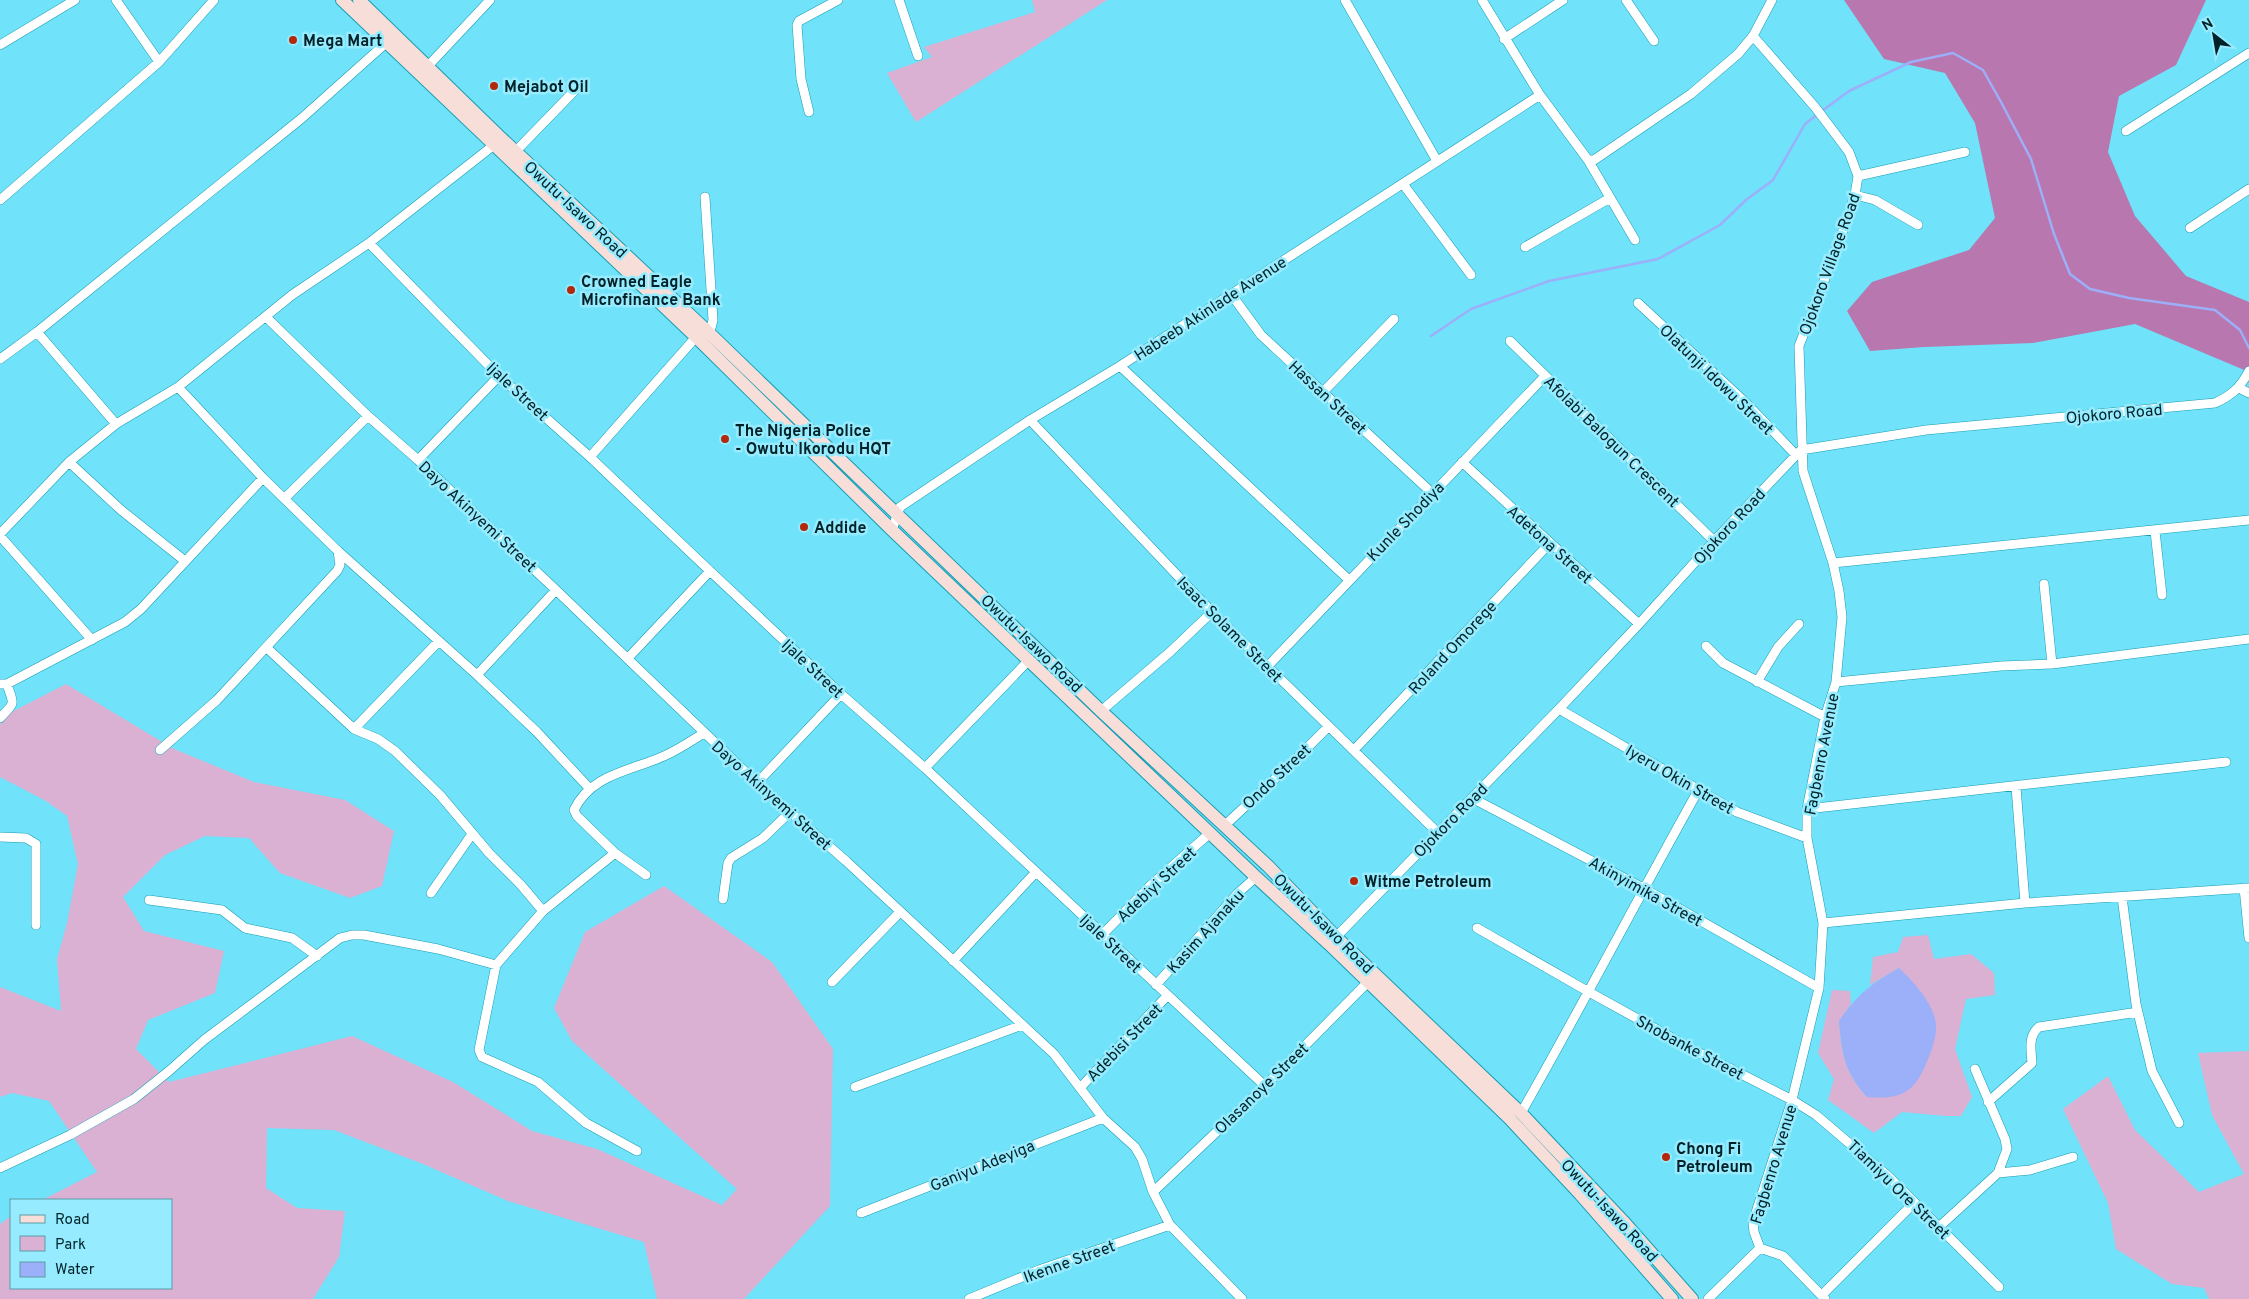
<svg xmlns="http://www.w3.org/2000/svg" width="2249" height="1299" viewBox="0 0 2249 1299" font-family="Overpass,sans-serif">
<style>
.green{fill:#dab0d3}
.forest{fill:#b877ae}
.water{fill:#9caff9}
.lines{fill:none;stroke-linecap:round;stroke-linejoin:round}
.stream{stroke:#9caff9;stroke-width:2.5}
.street-casing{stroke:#179db3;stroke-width:10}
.secondary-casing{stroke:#179db3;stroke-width:14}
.street{stroke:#fff;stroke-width:9}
.secondary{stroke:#f7ded9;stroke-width:12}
.poi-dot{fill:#b3270a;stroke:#96ecfe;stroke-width:2}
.labels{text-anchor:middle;stroke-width:5;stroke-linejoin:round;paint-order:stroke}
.poi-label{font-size:16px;font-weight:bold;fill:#002228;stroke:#96ecfe;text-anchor:start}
.street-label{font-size:16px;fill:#002228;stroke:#96ecfe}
</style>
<rect width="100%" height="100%" fill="#70e2f9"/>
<path class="green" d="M1032,0H1107L916,122L887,73L932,57L924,47L1035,12Z
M66,684L174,749L254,782L345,800L394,831L382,886L350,898L280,873L249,838L205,836L165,855L123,897L144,931L224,951L215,993L148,1020L136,1049L169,1082L352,1036L453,1082L532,1131L597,1149L722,1205L737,1189L572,1041L554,1008L585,932L664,886L772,962L833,1049L830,1206L744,1299H657L644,1242L508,1201L423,1164L334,1130L267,1128L266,1188L297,1208L345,1211L339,1257L313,1299H0V1224L11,1216V1288H171V1200H42L97,1172L49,1101L12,1093L0,1097V987L61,1011L57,959L67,923L78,864L67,816L46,801L0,777V725L4,716Z
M1928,935L1934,959L1971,954L1994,973L1995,995L1966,999L1955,1049L1972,1097L1961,1116H1946L1902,1112L1874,1133L1828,1100L1834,1079L1818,1053L1832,990L1850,991L1851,1004L1839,1021C1842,1055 1844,1071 1867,1097L1899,968L1870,985L1873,957L1898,952L1903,937Z
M2249,1051V1299H2209L2204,1288L2172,1284L2116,1249L2108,1203L2063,1109L2108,1076L2135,1130L2199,1192L2244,1174L2212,1115L2198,1053Z"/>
<path class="forest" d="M1844,0H2206L2176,65L2119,96L2108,152L2135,216L2186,276L2249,302V372L2135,324L2033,343L1924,347L1870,351L1847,311L1872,282L1969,250L1995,218L1975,123L1945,73L1884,59Z"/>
<path class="water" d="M1899,968C1913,981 1935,1005 1936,1025C1937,1035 1932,1050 1928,1059C1915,1092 1903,1100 1867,1097C1844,1071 1842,1054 1839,1021C1858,994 1871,984 1899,968Z"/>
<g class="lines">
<path class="stream" d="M1822,111L1849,91L1911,62L1953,53L1983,70L2001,102L2031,159L2054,234L2070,274L2090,289L2129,298L2215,310L2240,330L2249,348
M1431,336L1471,309L1549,281L1658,259L1720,225L1746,200L1773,180L1805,124L1818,114"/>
<defs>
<path id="street" d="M116,0L159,62
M899,0L918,56
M1345,0L1437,161
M1482,0L1540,95L1588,160L1635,240
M1626,0L1654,41
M1504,39L1563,0
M0,45L75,0
M428,66L490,0
M809,112L801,79L797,25L799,21L838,0
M2126,131L2249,53
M515,152L581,84
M1588,160H1594L1691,94L1738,54L1753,36L1772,0
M1858,176L1965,152
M1403,184L1471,275
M1855,195L1875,200L1918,225
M705,197L713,320L711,328L706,330
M0,200L159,62L214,0
M2190,228L2249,189
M369,243L499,376L590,457L710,571L841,694L925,768L1265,1086
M1525,247L1610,198
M1231,294L1261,335L1432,493
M1638,303L1746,403L1796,455
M266,317L368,416L418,460L556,590L757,783L846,861L1054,1054L1103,1118L1135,1147L1142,1159L1153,1192L1170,1225L1242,1299
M37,332L116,424
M1510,341L1714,541
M0,359L37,332L302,118L386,43
M1120,366L1349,580
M178,387L263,478L338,551L477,675L537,732L590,789
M2239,388L2249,393
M1323,392L1394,319
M1030,420L1212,612L1437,832
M590,457L696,337
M418,460L499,376
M69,462L121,510L185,561
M1462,462L1639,624
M285,498L368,416
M892,530L900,507L1030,420L1120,366L1540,95
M2155,531L2162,595
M0,534L69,462L116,424L178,387L292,295L369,243L494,145
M0,536L92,640
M1833,563L2249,520
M2044,584L2052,664
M1706,646L1723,663L1825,717
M267,648L354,729L378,739L395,751L440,795L489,853L521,885L543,911
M628,658L710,571
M1267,667L1545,376
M477,675L556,590
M1757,682L1778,647L1799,624
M1836,682L2001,666L2052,664L2249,639
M0,684H7L125,622L141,609L263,478
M1559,709L1737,812L1807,838
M1101,711L1170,652L1212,612
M0,718C16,701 14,706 7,684
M354,729L438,642
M160,750L217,700L337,571L340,565L338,551
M1354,750L1549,544
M925,768L1028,661
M757,783L841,694
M2016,787L2025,903
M1472,798L1643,888L1819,988
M1807,809L2226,762
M1224,826L1290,765L1328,727
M0,837L26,838L36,844V925
M615,853L646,875
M2244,888L2249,938
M431,893L472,834
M2122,897L2136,1004L2152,1071L2179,1123
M723,899L728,863L731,858L763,838L790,812
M149,900L222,910L245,928L292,938L317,956
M1823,923L2025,903L2249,888
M1477,928L1589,992L1694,1050L1792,1100L1816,1115L1889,1177L1999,1287
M1102,935L1151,885L1210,833
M1336,937L1559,709L1639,624L1714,541L1801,450L1926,430L2215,403C2232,395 2240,388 2249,371
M953,961L1036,872
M496,965L479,1050L482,1057L538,1082L586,1123L637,1151
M832,982L900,912
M1156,985L1238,893L1256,877
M855,1087L1022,1025
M1080,1088L1167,996
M1988,1102L2032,1063C2031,1049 2028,1036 2039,1027L2138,1012
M1521,1113C1582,1006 1639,896 1699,789
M0,1168L70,1135L134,1099L169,1071L204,1040L340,938L352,935H364L438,949L496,965L543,911L615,853L577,816L574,810C591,774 631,771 664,756C678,750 691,741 704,733
M1998,1173L2030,1170L2073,1157
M1153,1192L1265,1086L1368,982
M861,1213L1103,1118
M1939,1227L1998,1173L2007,1149L2005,1139L1975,1069
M1760,1248L1783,1256L1825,1299
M1822,1295L1914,1203
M969,1299L1039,1270L1170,1225
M1708,1299L1760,1248L1754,1232L1753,1222L1792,1100L1819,988L1823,923L1807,838V809L1825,717L1836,682L1842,617L1839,591L1833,563L1803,471L1799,346L1839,242L1855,195L1858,176L1849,152L1815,107L1753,36"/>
<path id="secondary" d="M342,0L696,337L892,530L1256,877L1329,944L1510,1119L1580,1194L1672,1299
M359,0L501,138L706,330L1101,711L1268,866L1336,937L1521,1113L1623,1221L1692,1299"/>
</defs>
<use href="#street" class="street-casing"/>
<use href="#secondary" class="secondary-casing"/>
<use href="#street" class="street"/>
<use href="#secondary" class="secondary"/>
</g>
<g class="poi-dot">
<circle cx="293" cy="40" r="5"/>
<circle cx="494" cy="86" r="5"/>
<circle cx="571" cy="290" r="5"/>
<circle cx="725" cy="439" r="5"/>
<circle cx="804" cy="527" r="5"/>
<circle cx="1354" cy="881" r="5"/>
<circle cx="1666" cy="1157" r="5"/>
</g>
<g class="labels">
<g class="poi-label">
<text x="303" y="46">Mega Mart</text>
<text x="504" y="92">Mejabot Oil</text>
<text x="581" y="287">Crowned Eagle<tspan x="581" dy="18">Microfinance Bank</tspan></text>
<text x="735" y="436">The Nigeria Police<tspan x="735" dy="18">- Owutu Ikorodu HQT</tspan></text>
<text x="814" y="533">Addide</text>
<text x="1364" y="887">Witme Petroleum</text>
<text x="1676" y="1154">Chong Fi<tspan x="1676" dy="18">Petroleum</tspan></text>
</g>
<g class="street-label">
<text transform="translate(576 209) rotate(43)" y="6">Owutu-Isawo Road</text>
<text transform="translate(1829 264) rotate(-70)" y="6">Ojokoro Village Road</text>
<text transform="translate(1210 308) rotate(-33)" y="6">Habeeb Akinlade Avenue</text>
<text transform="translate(1717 379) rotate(44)" y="6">Olatunji Idowu Street</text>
<text transform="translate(518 391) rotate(43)" y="6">Ijale Street</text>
<text transform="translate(1328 397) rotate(43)" y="6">Hassan Street</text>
<text transform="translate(2114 413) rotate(-5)" y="6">Ojokoro Road</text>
<text transform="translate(1612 441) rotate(44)" y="6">Afolabi Balogun Crescent</text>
<text transform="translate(478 516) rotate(43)" y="6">Dayo Akinyemi Street</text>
<text transform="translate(1405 521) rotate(-46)" y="6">Kunle Shodiya</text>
<text transform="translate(1729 526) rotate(-47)" y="6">Ojokoro Road</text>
<text transform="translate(1550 544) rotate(42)" y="6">Adetona Street</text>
<text transform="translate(1230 629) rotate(45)" y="6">Isaac Solame Street</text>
<text transform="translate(1032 643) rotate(44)" y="6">Owutu-Isawo Road</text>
<text transform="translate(1452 647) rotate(-47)" y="6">Roland Omorege</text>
<text transform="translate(813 668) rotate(43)" y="6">Ijale Street</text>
<text transform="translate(1821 754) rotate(-79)" y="6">Fagbenro Avenue</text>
<text transform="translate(1276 776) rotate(-43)" y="6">Ondo Street</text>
<text transform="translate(1680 779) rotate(30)" y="6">Iyeru Okin Street</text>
<text transform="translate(772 795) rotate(42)" y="6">Dayo Akinyemi Street</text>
<text transform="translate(1450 820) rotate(-45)" y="6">Ojokoro Road</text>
<text transform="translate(1156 884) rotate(-43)" y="6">Adebiyi Street</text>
<text transform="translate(1646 891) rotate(29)" y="6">Akinyimika Street</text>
<text transform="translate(1324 923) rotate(45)" y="6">Owutu-Isawo Road</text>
<text transform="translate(1205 931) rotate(-48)" y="6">Kasim Ajanaku</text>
<text transform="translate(1111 943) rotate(43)" y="6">Ijale Street</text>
<text transform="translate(1124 1042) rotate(-46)" y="6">Adebisi Street</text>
<text transform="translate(1690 1047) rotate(28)" y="6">Shobanke Street</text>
<text transform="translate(1261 1088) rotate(-44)" y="6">Olasanoye Street</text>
<text transform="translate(1773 1164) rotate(-73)" y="6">Fagbenro Avenue</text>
<text transform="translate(982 1165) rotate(-22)" y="6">Ganiyu Adeyiga</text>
<text transform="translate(1899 1189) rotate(44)" y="6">Tiamiyu Ore Street</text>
<text transform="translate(1610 1210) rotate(47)" y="6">Owutu-Isawo Road</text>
<text transform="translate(1069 1261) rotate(-20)" y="6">Ikenne Street</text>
</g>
</g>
<rect x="10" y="1199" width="162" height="90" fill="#96ecfe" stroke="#5a9ba8"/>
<rect x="20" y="1215" width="25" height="8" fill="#f7ded9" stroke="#5a9ba8"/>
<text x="55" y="1224" font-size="15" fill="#002228">Road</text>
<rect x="20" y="1236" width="25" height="15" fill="#dab0d3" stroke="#5a9ba8"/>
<text x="55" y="1249" font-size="15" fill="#002228">Park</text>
<rect x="20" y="1262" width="25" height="15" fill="#9caff9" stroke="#5a9ba8"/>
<text x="55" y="1274" font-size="15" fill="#002228">Water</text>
<g transform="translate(2214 35) rotate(329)" stroke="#96ecfe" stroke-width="4" paint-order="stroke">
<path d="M0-4L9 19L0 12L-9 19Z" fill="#002228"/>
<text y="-8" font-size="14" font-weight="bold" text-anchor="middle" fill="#002228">N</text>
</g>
</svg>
